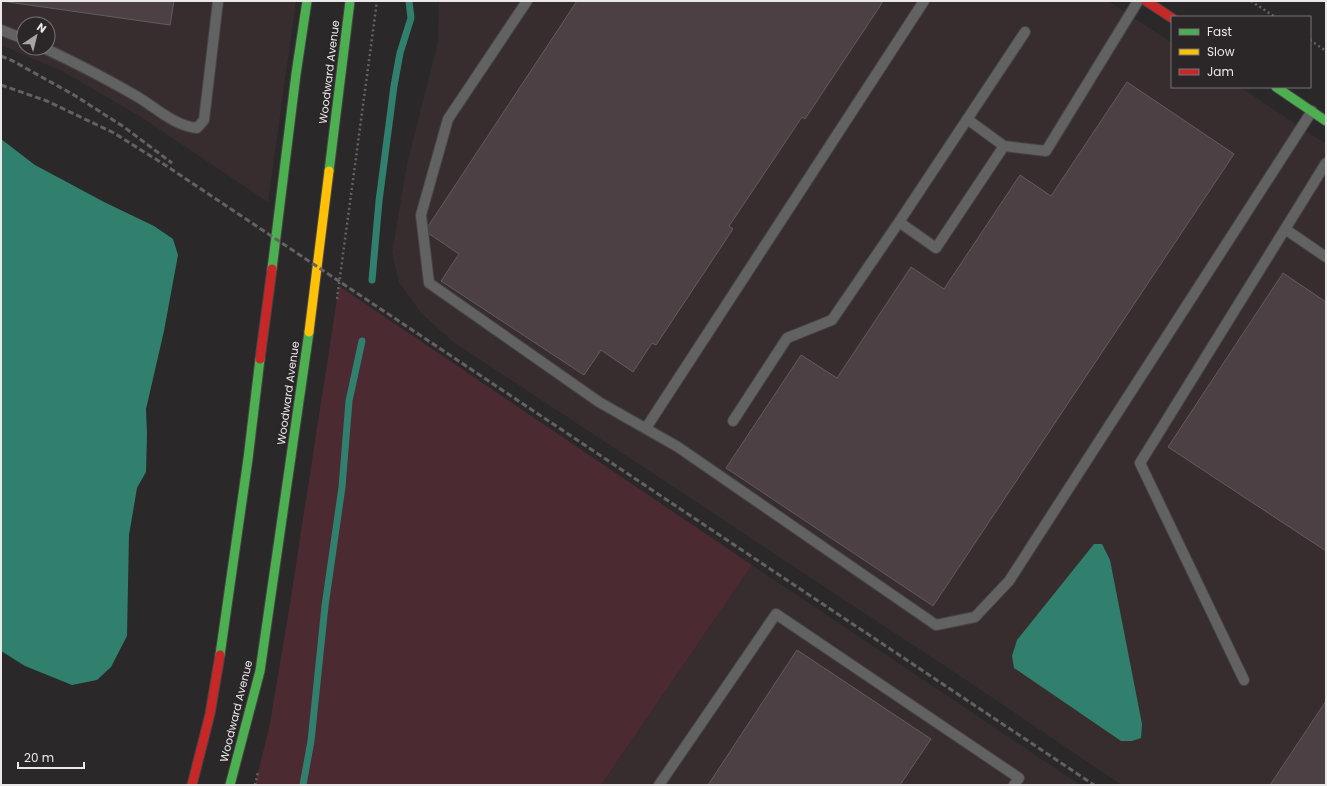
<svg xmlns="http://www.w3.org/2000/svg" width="1327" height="786" viewBox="0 0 1327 786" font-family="Poppins,sans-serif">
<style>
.built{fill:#372d2f;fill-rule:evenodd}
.green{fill:#4b2a32}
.water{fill:#317f6d}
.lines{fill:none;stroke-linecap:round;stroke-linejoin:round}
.stream{stroke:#317f6d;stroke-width:7}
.building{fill:#4c4044;stroke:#5f5d5e}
.lane-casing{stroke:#464445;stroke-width:12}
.fast-casing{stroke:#464445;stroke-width:11}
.slow-casing{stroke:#464445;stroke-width:11}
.jam-casing{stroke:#464445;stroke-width:11}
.path{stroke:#656464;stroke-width:2.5;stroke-dasharray:2 3;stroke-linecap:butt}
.lane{stroke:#636262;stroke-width:10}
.fast{stroke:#4caf50;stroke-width:9}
.slow{stroke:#ffc107;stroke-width:9}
.jam{stroke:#c62828;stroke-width:9}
.rail{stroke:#636262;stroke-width:3;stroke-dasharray:6 3;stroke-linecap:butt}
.labels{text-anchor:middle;stroke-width:4;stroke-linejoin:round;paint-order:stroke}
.street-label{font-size:11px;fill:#ebe8e9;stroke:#2b2728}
</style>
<rect width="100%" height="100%" fill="#2a2829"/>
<path class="built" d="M1,1H296L268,202L141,117L62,71L1,45ZM24,24H48V48H24Z
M439,1H1108L1172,43V87H1240L1326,144V785H1122L957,674L452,341L421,313L399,282L392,253L407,164L438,42Z
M752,565L1080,785H601Z"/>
<path class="green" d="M339,286L752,565L601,785H255L269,728L288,616Z"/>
<path class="water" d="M1,139L35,165L104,202L154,226L173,239L178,255L164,331L146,409L147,434L146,472L137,488L129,535L127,636L111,667L97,680L72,685L25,666L1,651Z
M1094,544H1102L1110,560L1142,724L1141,738L1132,741H1121L1014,668L1012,656L1017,640Z"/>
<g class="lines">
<path class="stream" d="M372,280L379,201L394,86L400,53L411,18L409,1
M303,785L311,741L325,606L342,487L349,401L362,341"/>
</g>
<path class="building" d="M1,1H174L170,25Z
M577,1H879L882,3L805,119L802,117L729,226L733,229L656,345L652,343L633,372L601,350L584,375L441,281L459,254L425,231Z
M1127,82L1234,154L933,606L726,468L801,355L837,378L911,267L944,289L1020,175L1051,196Z
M1283,273L1326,302V551L1168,447Z
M797,650L931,739L900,785H708Z
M1326,701V785H1270Z"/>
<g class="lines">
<defs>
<path id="lane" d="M527,1L448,119L421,215L429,283L599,402L678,447L936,625L975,617L1009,581L1312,111
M1,30L24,39
M44,48C76,63 107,79 138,97C156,108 175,126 197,128L204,120L218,1
M967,119L1004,146
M899,222L1025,32
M1285,229L1326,257
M733,421L787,338L832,320L899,222L936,248L1004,146L1046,151L1138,1
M646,428L924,1
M1244,680L1140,463L1326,163
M659,785L776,614L1019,778L1014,785"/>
<path id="fast" d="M1276,87L1326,121
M329,171L350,1
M272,269L296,74L307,1
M220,655L248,459L260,359
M230,785L260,671L309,332"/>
<path id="slow" d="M309,332L329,171"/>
<path id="jam" d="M1146,1L1172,18
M260,359L272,269
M192,785L210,714L220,655"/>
</defs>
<use href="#lane" class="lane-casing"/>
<use href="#fast" class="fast-casing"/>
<use href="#slow" class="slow-casing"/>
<use href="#jam" class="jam-casing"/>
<path class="path" d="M1251,1L1275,17
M1310,40L1326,51
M337,299L377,1
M255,785L258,772"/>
<use href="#lane" class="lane"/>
<use href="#fast" class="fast"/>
<use href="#slow" class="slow"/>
<use href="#jam" class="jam"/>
<path class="rail" d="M1,56L13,61L74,95L124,127L172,163
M1,85L47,101L114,133L165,165L1094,785"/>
</g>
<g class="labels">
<g class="street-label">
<text transform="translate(329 72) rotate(-83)" y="4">Woodward Avenue</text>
<text transform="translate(288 393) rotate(-82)" y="4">Woodward Avenue</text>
<text transform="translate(236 711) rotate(-76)" y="4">Woodward Avenue</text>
</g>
</g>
<rect width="1327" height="786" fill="none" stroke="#ebe8e9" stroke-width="4"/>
<rect x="1171" y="16" width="140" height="72" fill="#2b2728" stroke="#787475"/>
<rect x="1179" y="29" width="20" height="6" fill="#4caf50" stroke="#787475"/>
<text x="1207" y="36" font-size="12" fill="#ebe8e9">Fast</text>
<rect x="1179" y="49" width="20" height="6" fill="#ffc107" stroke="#787475"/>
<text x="1207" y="56" font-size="12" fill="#ebe8e9">Slow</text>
<rect x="1179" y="69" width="20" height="6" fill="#c62828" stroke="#787475"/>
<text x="1207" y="76" font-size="12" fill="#ebe8e9">Jam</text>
<g transform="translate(36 36) rotate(35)"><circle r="19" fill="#2b2728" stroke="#787475"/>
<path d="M0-3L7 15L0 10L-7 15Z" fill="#a7a5a6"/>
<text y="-6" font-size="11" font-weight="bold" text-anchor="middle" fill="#ebe8e9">N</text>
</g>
<path d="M18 762v6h66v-6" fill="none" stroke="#ebe8e9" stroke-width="2"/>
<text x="24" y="762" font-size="12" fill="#ebe8e9" stroke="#2b2728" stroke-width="3" paint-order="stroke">20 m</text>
</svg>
